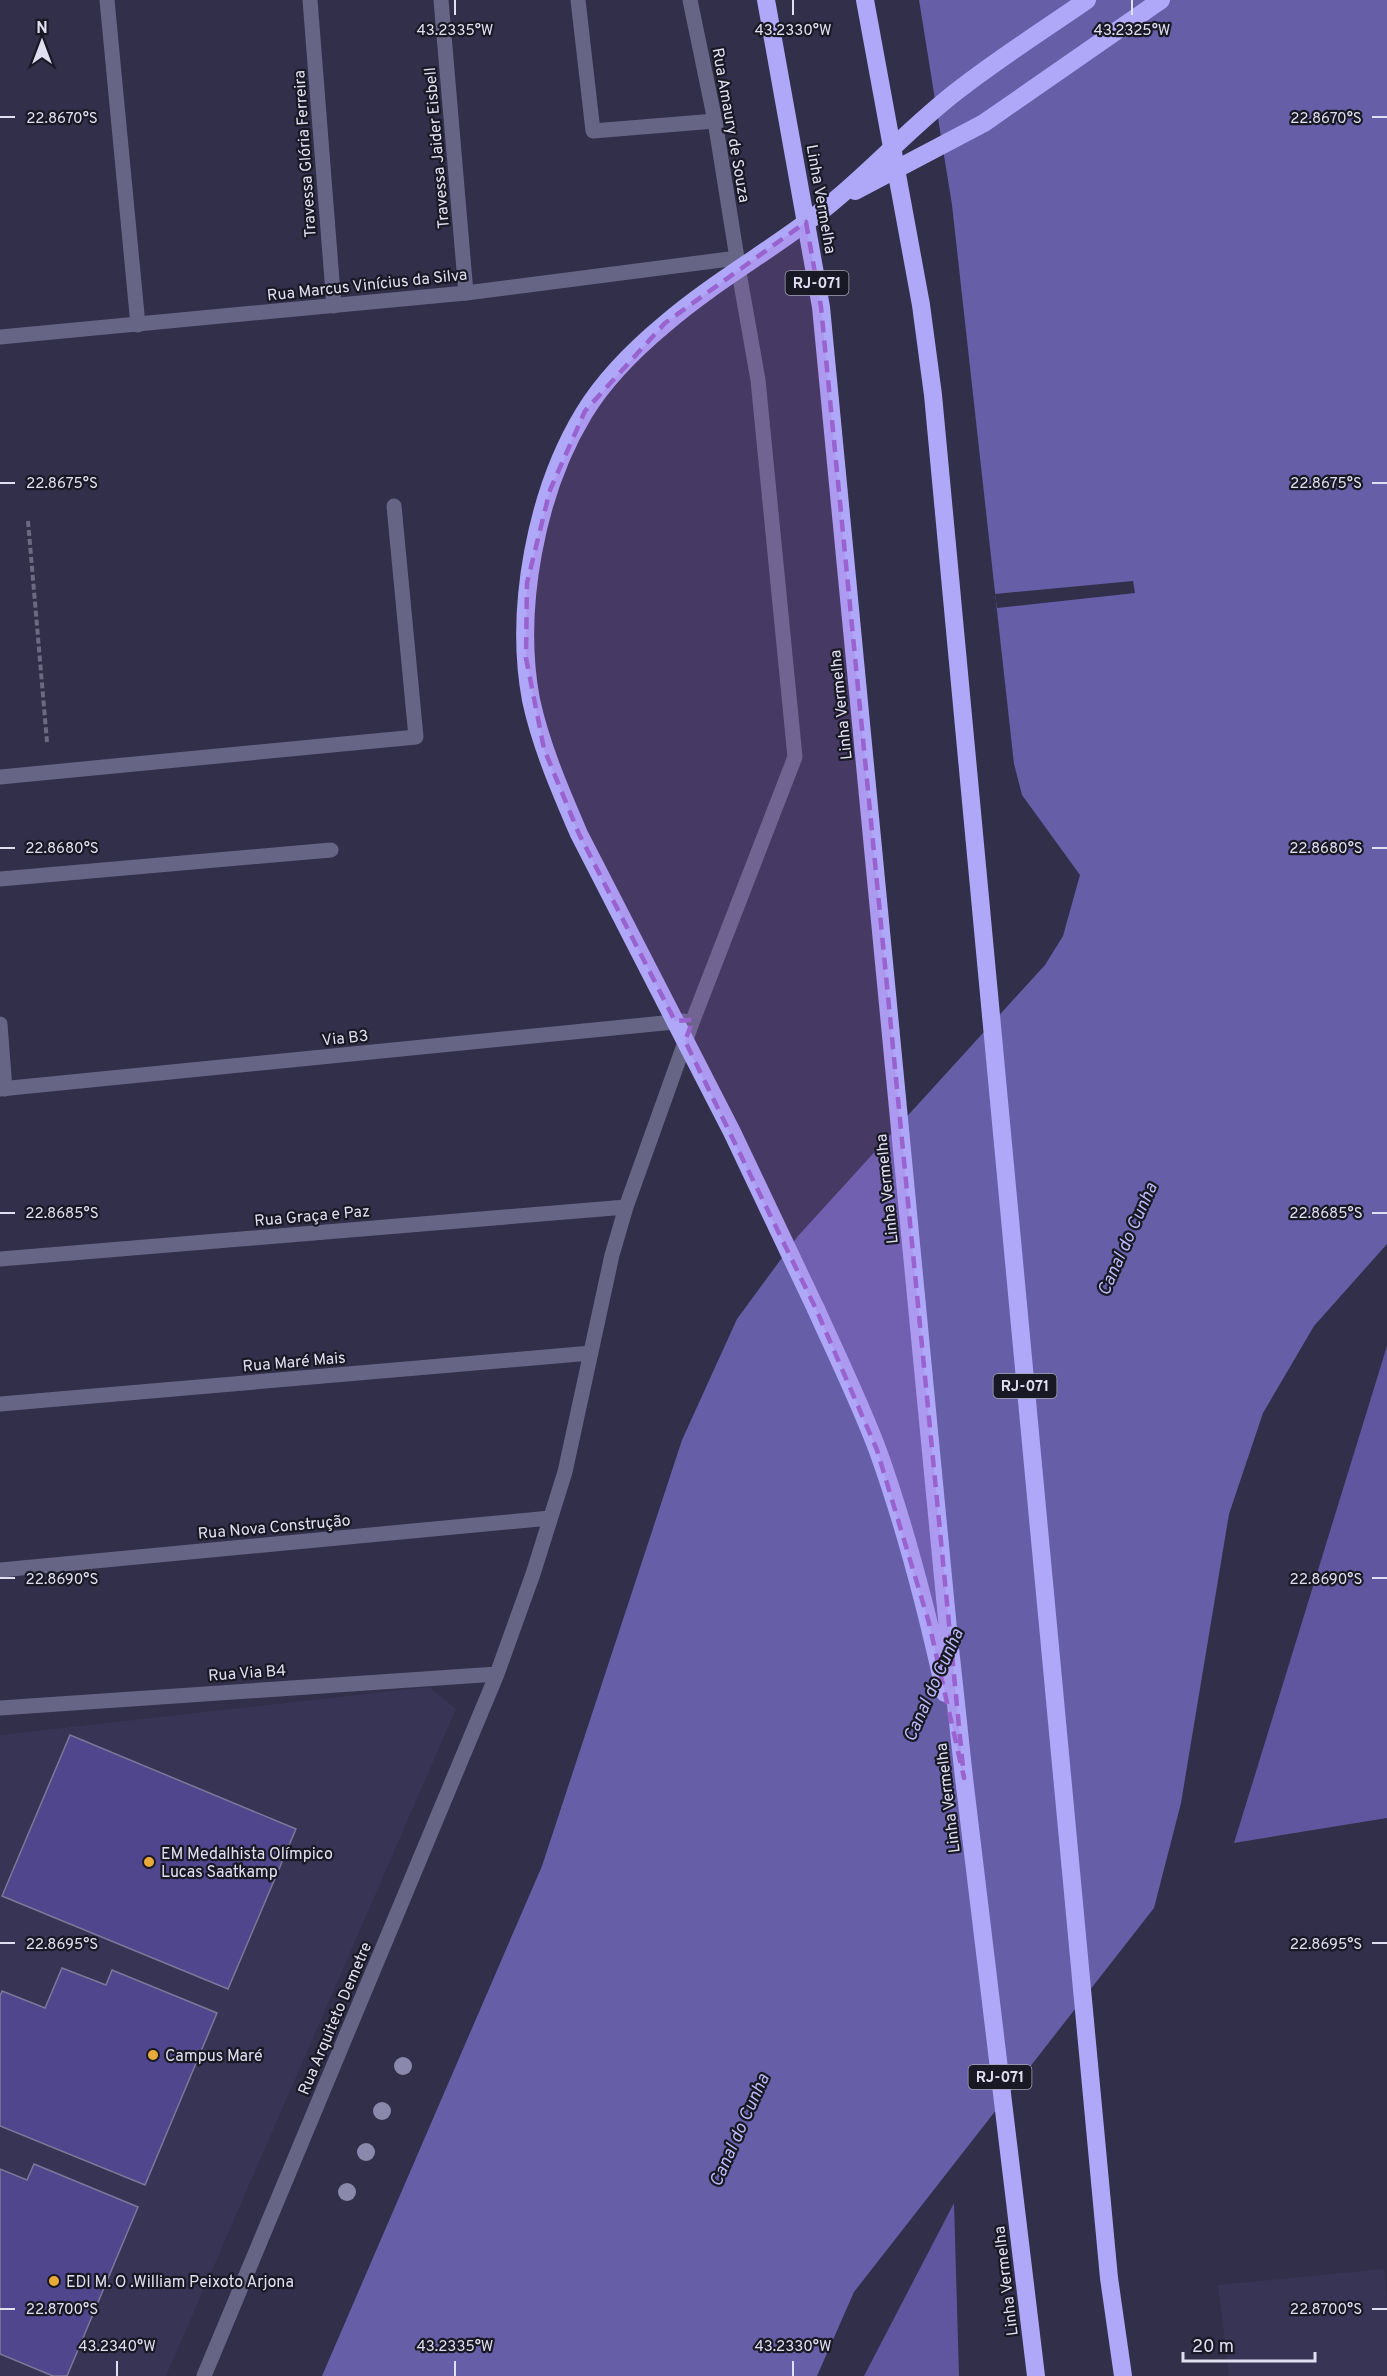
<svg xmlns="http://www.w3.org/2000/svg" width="1387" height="2376" viewBox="0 0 1387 2376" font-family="Overpass,sans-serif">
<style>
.built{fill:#383456}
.forest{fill:#5f569f}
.water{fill:#675ea8}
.pier{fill:#312f49}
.building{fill:#50468d;stroke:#7a7998;stroke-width:1.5}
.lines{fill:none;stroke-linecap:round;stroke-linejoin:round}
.path{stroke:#6b6a81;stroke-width:4;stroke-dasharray:6 3;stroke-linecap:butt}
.service{stroke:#676585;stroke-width:15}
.minor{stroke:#676585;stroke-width:15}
.tertiary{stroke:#676585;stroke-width:15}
.motorway{stroke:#afa8f8;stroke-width:18}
.motorway-bridge{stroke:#afa8f8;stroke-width:18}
.tree{fill:#8a88ab}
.marked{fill:#9962ce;fill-opacity:0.2;stroke:#9962ce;stroke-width:4.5;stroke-dasharray:12 8;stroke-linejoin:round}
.ticks{fill:none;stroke:#e0dff1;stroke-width:2}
.poi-dot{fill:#eaaa39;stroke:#191925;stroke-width:2}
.labels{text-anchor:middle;stroke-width:4.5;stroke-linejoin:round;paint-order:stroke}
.shield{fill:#191925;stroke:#a4a4b4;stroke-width:1.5}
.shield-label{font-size:15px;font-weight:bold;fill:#e0dff1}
.street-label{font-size:16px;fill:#e0dff1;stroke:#191925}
.poi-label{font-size:16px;fill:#e0dff1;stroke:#191925;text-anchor:start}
.water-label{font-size:18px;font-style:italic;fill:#bdb9f7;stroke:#191925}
.ticks-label{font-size:15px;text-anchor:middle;fill:#e0dff1;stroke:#191925;stroke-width:4.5;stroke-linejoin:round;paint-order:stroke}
</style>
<rect width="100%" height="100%" fill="#312f49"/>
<path class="built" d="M429,1687L456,1709L166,2376H0V1735Z
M1384,2269L1387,2298V2376H1229L1218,2285Z"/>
<path class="forest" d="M1387,1346V1818L1234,1843Z
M954,2203L959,2376H864Z"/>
<path class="water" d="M919,0H1387V1244L1314,1326L1263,1413L1229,1514L1181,1803L1154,1908L854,2292L817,2376H322L542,1866L682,1440L737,1319L798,1236L1045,965L1063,936L1080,875L1022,795L1014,764L952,205Z"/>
<path class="pier" d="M1133,581L1135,593L997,608L995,594Z"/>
<path class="building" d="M70,1735L296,1829L228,1989L2,1896Z
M62,1968L106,1985L112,1970L217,2013L145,2185L0,2126V1996L2,1991L45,2008Z
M34,2164L138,2207L67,2376H53L0,2354V2169L27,2180Z"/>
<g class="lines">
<path class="path" d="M28,521L47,742"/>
<path class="service" d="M310,0L334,306
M441,0L466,293
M578,0L593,131L715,121
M0,777L416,737L394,506
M0,879L331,850
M0,1024L5,1089"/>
<path class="minor" d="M107,0L138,325
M0,1089L684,1021
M0,1259L626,1207
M0,1404L591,1353
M0,1570L550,1518
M0,1708L497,1674
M204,2376L497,1674L533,1574L565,1472L612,1255L626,1207L693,1020L795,757L758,380L737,261"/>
<path class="tertiary" d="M0,337L466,293L737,258L715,121L690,0"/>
<path class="motorway" d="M766,0L821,307L948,1629L964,1778L1036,2376
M865,0L921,305L933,395L1109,2278L1123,2376
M816,1309C837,1356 860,1403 878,1451C906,1529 927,1611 945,1693"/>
<path class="motorway-bridge" d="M855,191L984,123L1161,0
M816,1309L732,1132L579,834C560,790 541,746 531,700C514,609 536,492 584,413C604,380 635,349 665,324C716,280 777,247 829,205C875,168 914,123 961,88C1001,57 1045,29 1087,0"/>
</g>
<g class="tree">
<circle cx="403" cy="2066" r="9"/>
<circle cx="382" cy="2111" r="9"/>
<circle cx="366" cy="2152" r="9"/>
<circle cx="347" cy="2192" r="9"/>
</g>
<path class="marked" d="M806,222L821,307L964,1778L929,1623L877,1450L816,1309L685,1041L693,1020L675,1021L579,834L544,749L526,658L527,583L550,490L585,411L665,323Z"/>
<path class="ticks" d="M455,0V15M793,0V15M1132,0V15M0,117H15M1372,117H1387M0,483H15M1372,483H1387M0,848H15M1372,848H1387M0,1213H15M1372,1213H1387M0,1578H15M1372,1578H1387M0,1943H15M1372,1943H1387M0,2309H15M1372,2309H1387M117,2361V2376M455,2361V2376M793,2361V2376"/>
<g class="poi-dot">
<circle cx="149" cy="1862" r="6"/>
<circle cx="153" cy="2055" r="6"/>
<circle cx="54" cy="2281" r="6"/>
</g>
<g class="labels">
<g class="shield">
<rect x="785.5" y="271" width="63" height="24" rx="4.5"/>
<rect x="993.5" y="1374" width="63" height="24" rx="4.5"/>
<rect x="968.5" y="2065" width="63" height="24" rx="4.5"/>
</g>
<g class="shield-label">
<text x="817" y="288">RJ-071</text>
<text x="1025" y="1391">RJ-071</text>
<text x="1000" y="2082">RJ-071</text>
</g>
<g class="street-label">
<text transform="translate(732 125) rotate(80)" y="6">Rua Amaury de Souza</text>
<text transform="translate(436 148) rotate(-95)" y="6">Travessa Jaider Eisbell</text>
<text transform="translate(304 154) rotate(-94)" y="6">Travessa Glória Ferreira</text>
<text transform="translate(822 199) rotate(80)" y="6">Linha Vermelha</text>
<text transform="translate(367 284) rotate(-6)" y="6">Rua Marcus Vinícius da Silva</text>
<text transform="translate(840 705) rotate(-96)" y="6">Linha Vermelha</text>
<text transform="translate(345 1037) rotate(-6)" y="6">Via B3</text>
<text transform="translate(886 1189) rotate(-96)" y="6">Linha Vermelha</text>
<text transform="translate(312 1215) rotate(-5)" y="6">Rua Graça e Paz</text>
<text transform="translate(294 1361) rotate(-5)" y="6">Rua Maré Mais</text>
<text transform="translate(274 1526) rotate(-5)" y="6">Rua Nova Construção</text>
<text transform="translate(247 1672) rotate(-4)" y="6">Rua Via B4</text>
<text transform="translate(947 1798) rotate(-97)" y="6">Linha Vermelha</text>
<text transform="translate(334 2018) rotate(-67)" y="6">Rua Arquiteto Demetre</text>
<text transform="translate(1005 2281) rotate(-97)" y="6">Linha Vermelha</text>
</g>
<g class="poi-label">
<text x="161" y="1859">EM Medalhista Olímpico<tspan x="161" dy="18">Lucas Saatkamp</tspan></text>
<text x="165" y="2061">Campus Maré</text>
<text x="66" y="2287">EDI M. O .William Peixoto Arjona</text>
</g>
<g class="water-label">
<text transform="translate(1127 1239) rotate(-66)" y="6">Canal do Cunha</text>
<text transform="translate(933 1685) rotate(-66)" y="6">Canal do Cunha</text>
<text transform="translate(739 2130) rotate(-66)" y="6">Canal do Cunha</text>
</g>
</g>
<g class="ticks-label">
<text x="455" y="35">43.2335°W</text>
<text x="793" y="35">43.2330°W</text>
<text x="1132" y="35">43.2325°W</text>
<text x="62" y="123">22.8670°S</text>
<text x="1326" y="123">22.8670°S</text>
<text x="62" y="488">22.8675°S</text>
<text x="1326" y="488">22.8675°S</text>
<text x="62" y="853">22.8680°S</text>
<text x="1326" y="853">22.8680°S</text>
<text x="62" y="1218">22.8685°S</text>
<text x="1326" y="1218">22.8685°S</text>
<text x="62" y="1584">22.8690°S</text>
<text x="1326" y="1584">22.8690°S</text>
<text x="62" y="1949">22.8695°S</text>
<text x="1326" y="1949">22.8695°S</text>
<text x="62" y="2314">22.8700°S</text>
<text x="1326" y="2314">22.8700°S</text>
<text x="117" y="2351">43.2340°W</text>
<text x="455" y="2351">43.2335°W</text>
<text x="793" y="2351">43.2330°W</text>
</g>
<g transform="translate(42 42)" stroke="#191925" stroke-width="4.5" paint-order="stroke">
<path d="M0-4.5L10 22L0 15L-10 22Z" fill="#e0dff1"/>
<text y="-9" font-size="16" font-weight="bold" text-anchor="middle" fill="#e0dff1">N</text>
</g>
<path d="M1183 2352v9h132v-9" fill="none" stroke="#e0dff1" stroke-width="3"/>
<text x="1192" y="2352" font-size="18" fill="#e0dff1" stroke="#191925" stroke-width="4.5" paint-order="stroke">20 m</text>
</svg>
